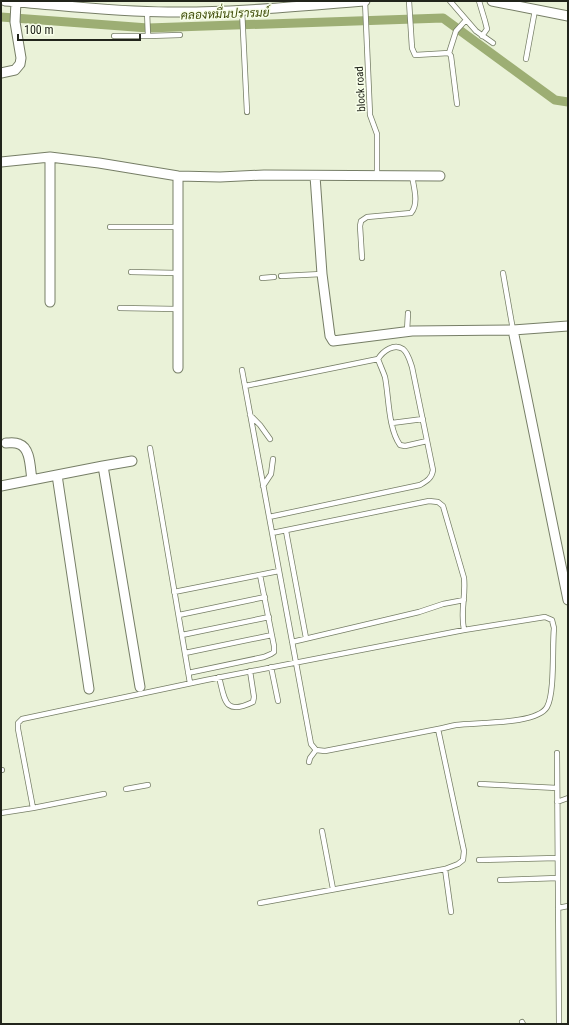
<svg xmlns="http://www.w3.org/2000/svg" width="569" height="1025" viewBox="0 0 569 1025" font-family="'Roboto Condensed',Sarabun,sans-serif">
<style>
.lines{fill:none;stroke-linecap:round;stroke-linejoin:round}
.canal{stroke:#9dae74;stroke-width:9}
.lane-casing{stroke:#767e66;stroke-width:6}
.street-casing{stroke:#767e66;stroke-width:11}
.lane{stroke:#fff;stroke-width:4.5}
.street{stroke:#fff;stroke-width:9}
.labels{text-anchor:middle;stroke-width:3;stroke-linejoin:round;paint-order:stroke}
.street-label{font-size:11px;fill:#21241b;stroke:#f8ffea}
.water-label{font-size:12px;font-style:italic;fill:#3f4d09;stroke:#f8ffea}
</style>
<rect width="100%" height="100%" fill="#eaf2d8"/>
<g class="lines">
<path class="canal" d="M1,17L148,28L443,18L555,100L568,102"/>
<defs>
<path id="lane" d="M365,1L370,115L377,134V176
M409,1L412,48L415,55L449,53L451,56L457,104
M450,1L476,31L493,43
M479,1L485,21L487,29L482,36
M242,10L247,112
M147,11L148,36L180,35
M114,36H148
M449,53L456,31L466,20
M526,59L535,10
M110,227H177
M362,258L360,226L361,221L367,217L411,213C419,204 414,188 412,176
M131,272L177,273
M503,273L513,330
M281,276L322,274
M262,278L274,277
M120,308L177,309
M407,331L408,313
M378,359C380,365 383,371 385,377C389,397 388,428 400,445L405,446L427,441
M242,370L311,744L316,750L325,751L438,729L464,851L463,860L458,864L445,869L260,903
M245,386L378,359C383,351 394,343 403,349C408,353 410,361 412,367L433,470C432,478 427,481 420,485L269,517
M250,415L260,425L270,439
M392,423L423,419
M150,448L190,683
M263,486L271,474L273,459
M286,531L306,638
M272,533L429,501L438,502L443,506L464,578C466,597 460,610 464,630
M174,592L279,571
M179,615L265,597
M182,635L269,617
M292,642L419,612L443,604L464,600
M185,653L272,635
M271,667L278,701
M188,673L264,657L271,654L274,652V646L260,575
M219,677C225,700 224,716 253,702L254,697L250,671
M557,753L559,1024
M309,762L310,758L316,750
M1,770H2
M480,784L557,788
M126,789L148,785
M557,802L568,798
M33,808L104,794
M1,813L33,808L18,729V723L22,719L206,680L464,630L545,617L552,620L554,628C552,647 555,693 547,707C537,725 475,722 456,725C450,726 444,728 438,729
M322,831L333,889
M479,860L557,858
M445,869L451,912
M500,880L558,878
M558,908L568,906
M522,1022L523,1024"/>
<path id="street" d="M5,1C59,5 114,12 168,12C234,13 300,6 365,1
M492,1L568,16
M1,73L15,70L20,64L21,58L15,22L16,2
M1,162L50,157L99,163L178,176L220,177L264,175L440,176
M315,176L322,274L330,336L333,341L412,331L513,330L568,326
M50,302V157
M513,330L568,600
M178,368V176
M6,443C10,443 15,442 19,444C31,448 30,469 32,480
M103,466L132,461
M57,475L89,689
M1,486L103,466L140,687"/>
</defs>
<use href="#lane" class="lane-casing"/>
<use href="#street" class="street-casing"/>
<use href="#lane" class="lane"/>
<use href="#street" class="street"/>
</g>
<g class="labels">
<g class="street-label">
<text transform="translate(360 89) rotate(-93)" y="4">block road</text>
</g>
<g class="water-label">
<text transform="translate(225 14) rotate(-2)" y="4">คลองหมื่นปรารมย์</text>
</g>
</g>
<rect width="569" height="1025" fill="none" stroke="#21241b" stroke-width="4"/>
<path d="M18 34v6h122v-6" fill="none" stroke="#21241b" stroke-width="2"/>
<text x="24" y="34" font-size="12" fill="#21241b" stroke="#f8ffea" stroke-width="3" paint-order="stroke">100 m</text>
</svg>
